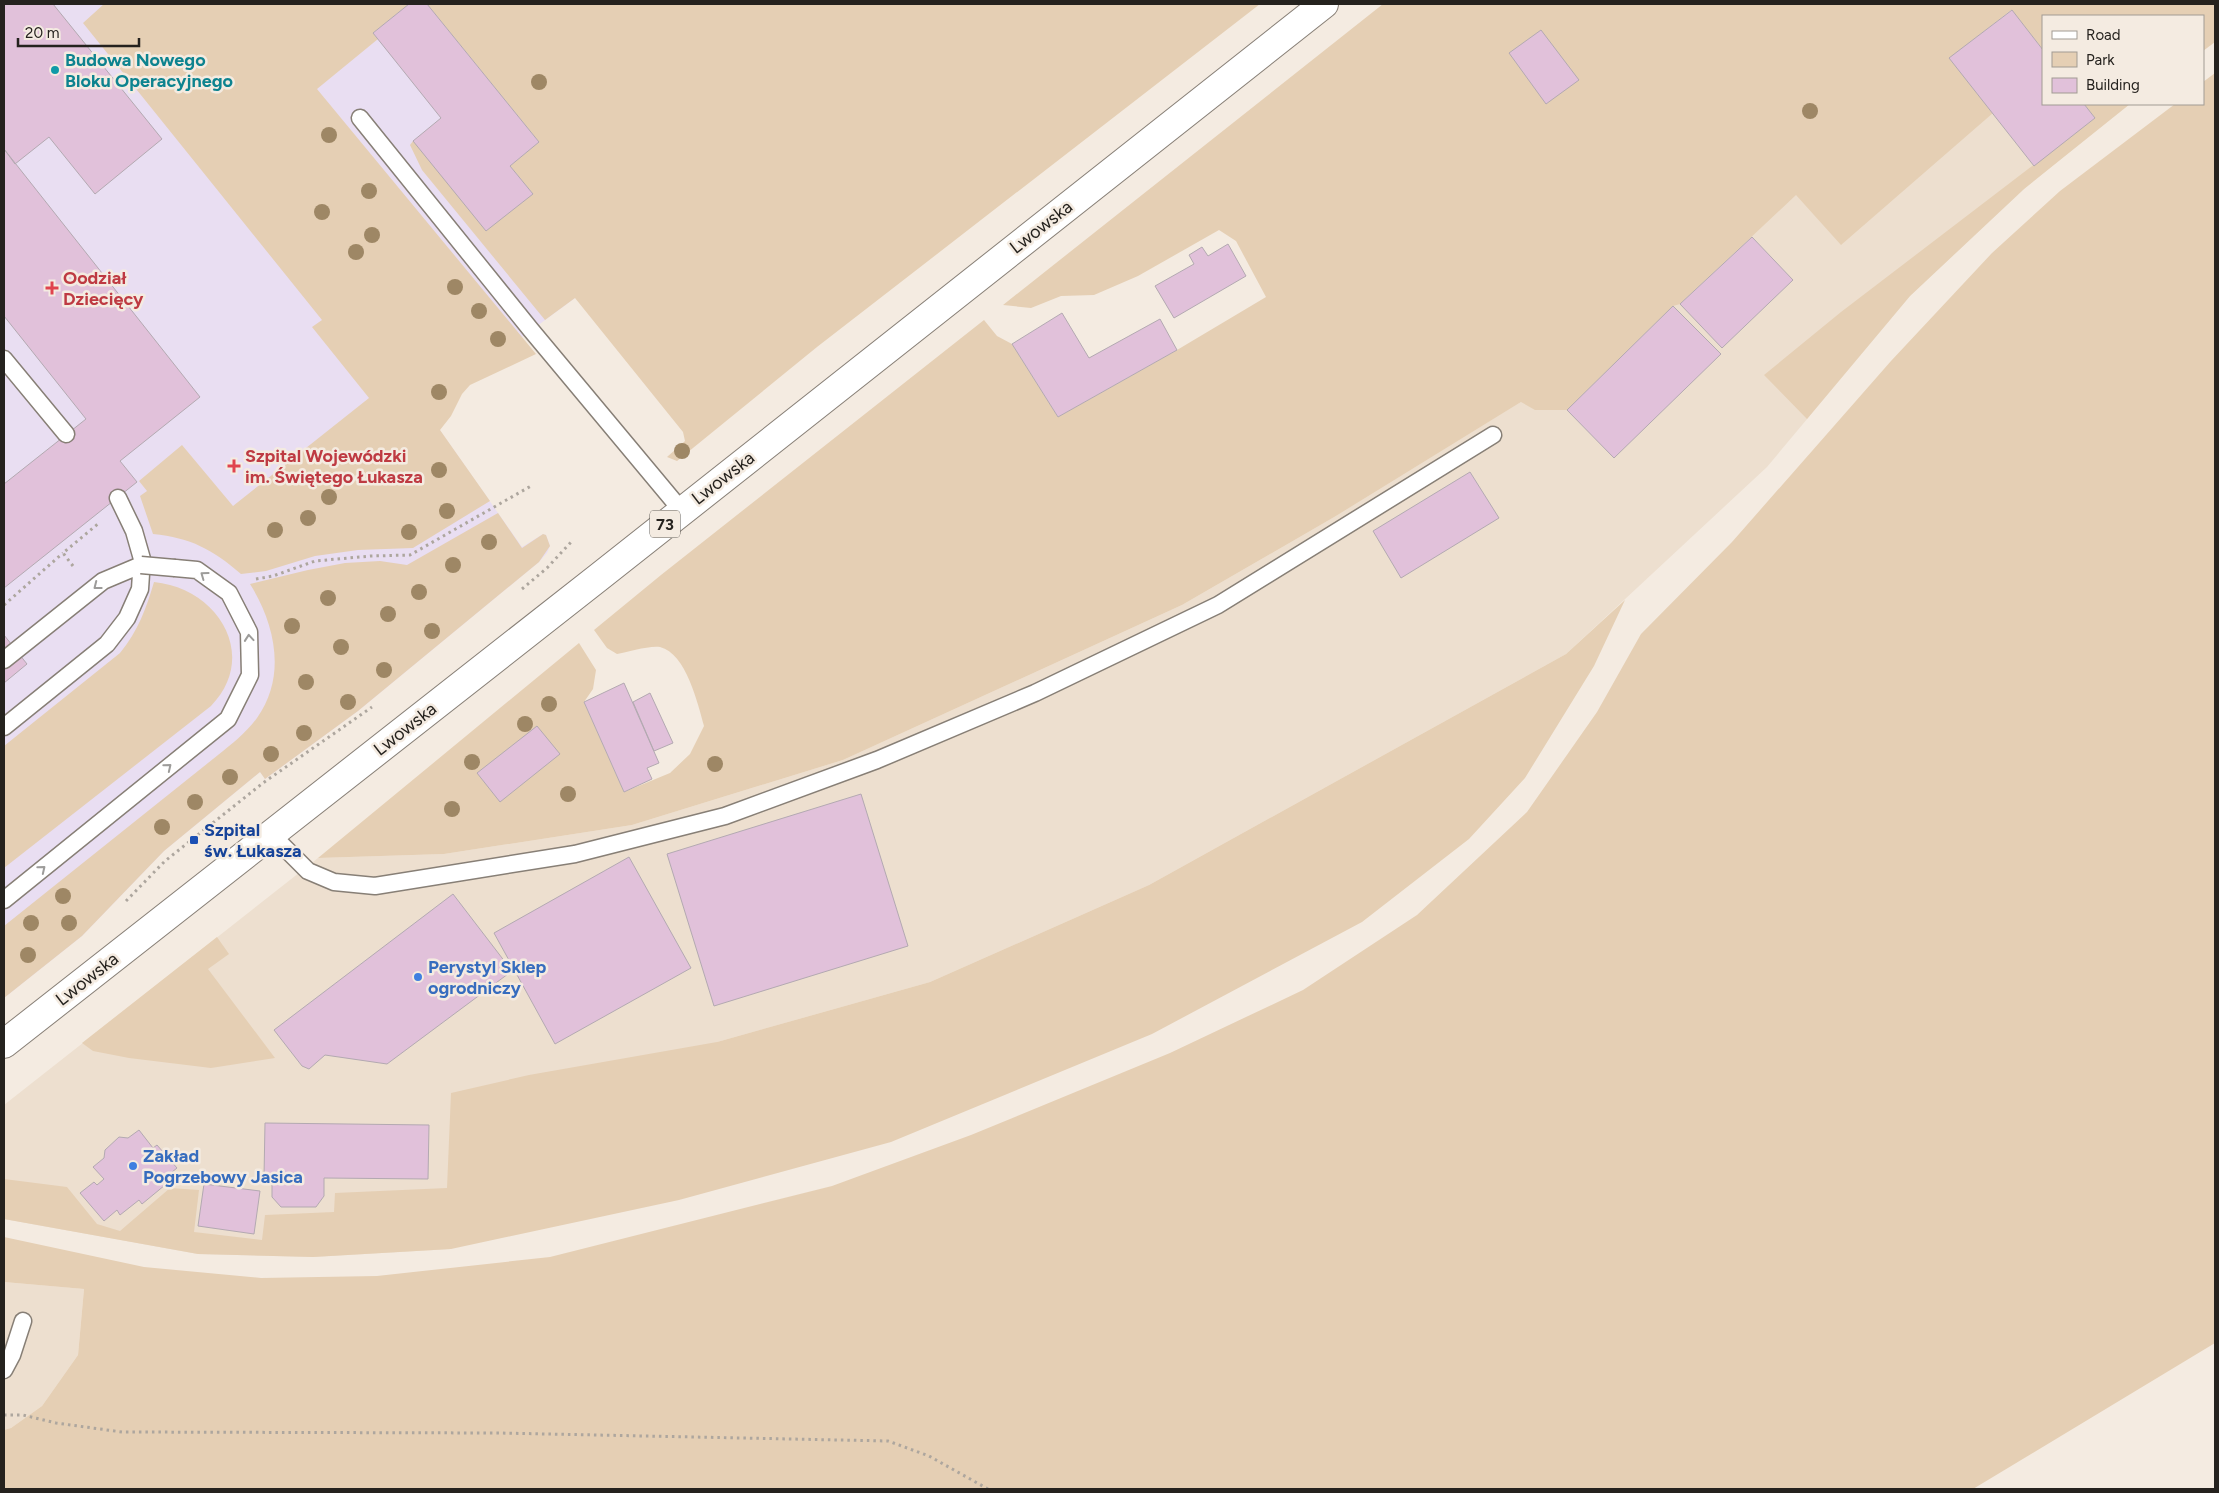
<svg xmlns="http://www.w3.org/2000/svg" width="2219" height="1493" viewBox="0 0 2219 1493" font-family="Figtree,sans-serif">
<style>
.built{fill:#eddfcf}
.medical{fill:#e9def2}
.green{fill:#e5cfb4}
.building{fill:#e1c1da;stroke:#b3a9b1}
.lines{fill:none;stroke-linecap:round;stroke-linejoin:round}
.service-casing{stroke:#877f76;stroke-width:19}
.primary-casing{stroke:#877f76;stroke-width:30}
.path{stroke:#ada69e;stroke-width:3;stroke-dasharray:2.5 4;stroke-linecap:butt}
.service{stroke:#fff;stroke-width:16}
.primary{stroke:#fff;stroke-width:28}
.service-bridge-casing{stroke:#877f76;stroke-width:19;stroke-linecap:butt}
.service-bridge{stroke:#fff;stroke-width:16}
.tree{fill:#9e8765}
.oneway{stroke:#9d9c9a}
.culture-dot{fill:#0f9aa8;stroke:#f4ebe1;stroke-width:2}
.health-dot{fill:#e0444e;stroke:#f4ebe1;stroke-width:2}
.transit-dot{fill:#1a4fb4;stroke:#f4ebe1;stroke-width:2}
.shop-dot{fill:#3f7fe0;stroke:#f4ebe1;stroke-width:2}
.labels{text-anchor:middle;stroke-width:5;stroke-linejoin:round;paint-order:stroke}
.shield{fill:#f4ebe1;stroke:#635e58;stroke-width:1}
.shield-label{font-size:16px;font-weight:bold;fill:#25221e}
.culture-label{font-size:18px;font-weight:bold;fill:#0d838f;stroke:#f4ebe1;text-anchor:start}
.street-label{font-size:18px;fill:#25221e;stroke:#f4ebe1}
.health-label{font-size:18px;font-weight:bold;fill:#be3a42;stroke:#f4ebe1;text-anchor:start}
.transit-label{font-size:18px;font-weight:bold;fill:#164399;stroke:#f4ebe1;text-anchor:start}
.shop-label{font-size:18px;font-weight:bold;fill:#366cbe;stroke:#f4ebe1;text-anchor:start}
</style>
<rect width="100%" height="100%" fill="#f4ebe1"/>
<path class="built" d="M1991,4H2022L2043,104H2108L2116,114L2024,189L1910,296L1767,467L1566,654L1149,885L930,982L717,1042L451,1249L313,1257L198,1254L4,1219V1105L318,858L444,854L632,825L843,760L1182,605L1336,516L1600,353Z
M4,1282L84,1289L78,1355L42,1406L11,1428L4,1430Z"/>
<path class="medical" d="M4,4H767L575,298L425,409L522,547L543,534L546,535L550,546L547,553L539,562L358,711L265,779L260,772L164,851L82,936L4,998Z"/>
<path class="green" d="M104,4H409L373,33L378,39L317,89L536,354L470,385L462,394L451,416L440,430L490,501L413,548L358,550L315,556L266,571L241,574C212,549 191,538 153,534L140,496L147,491L139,481L182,445L233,506L369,398L312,327L322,320L83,23Z
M427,4H1260L817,347L677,461L667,457L685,441L683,432L575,298L545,320L422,170L410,145L413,141L533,194L510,166L539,142Z
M1383,4H2215V42L2203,51V16H2043V50L2011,10L1950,58L1993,113L1841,245L1796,195L1680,304L1673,306L1567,410H1535L1521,402L1336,516L1182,605L843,760L632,825L444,854L318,858L579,643L596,670L593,689L584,702L624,792L670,773L690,754L704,726C698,704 686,653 660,647C651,645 627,652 617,654L607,648L594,630L661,575L984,320L997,336L1012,344L1058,417L1177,350L1266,297L1236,241L1219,230L1138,276L1094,295L1061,296L1031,308L1003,305Z
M2215,73V1343L1973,1489H4V1430L11,1428L42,1406L78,1355L84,1289L4,1282V1237L144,1267L261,1278L377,1276L550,1257L832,1186L971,1135L1170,1053L1303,990L1417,915L1527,812L1597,712L1641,634L1732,542L1891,361L1992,253L2060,191L2175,104H2203V82Z
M2084,104H2130L2024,189L1910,296L1807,419L1764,375L1841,312L2095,118Z
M498,513L522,548L543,534L546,535L550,546L539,562L358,711L265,779L260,772L164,851L82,936L4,998V926L218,755C232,744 246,733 257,718C287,676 275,624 250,584L308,570L345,563L380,561L407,565Z
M154,582C217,588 260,655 211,706L4,868V746L120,653C138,631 146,609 154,582Z
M1625,600L1594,666L1525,778L1469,839L1362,922L1152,1034L891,1142L679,1200L451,1249L313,1257L198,1254L4,1219V1179L67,1187L97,1224L120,1231L170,1188L199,1190L194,1232L262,1240L265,1215L334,1212L335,1193L447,1188L451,1093L529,1075L717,1042L930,982L1149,885L1566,654Z
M217,937L229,954L208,969L275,1058L211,1068L129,1058L93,1051L82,1043Z"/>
<path class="building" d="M4,4H53L162,139L95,194L49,137L15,164L4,149Z
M409,4H427L539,142L510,166L533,194L486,231L413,141L441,118L373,33Z
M2012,10L2043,50V104H2084L2095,118L2034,166L1949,58Z
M1541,30L1579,80L1546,104L1509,53Z
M4,149L200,397L120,461L137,482L4,588V484L86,419L4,316Z
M1752,237L1793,280L1722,348L1680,304Z
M1228,244L1246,276L1174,318L1155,286L1194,264L1189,255L1202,247L1208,256Z
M1673,306L1721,354L1614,458L1567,410Z
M1062,313L1089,358L1160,319L1177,350L1058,417L1012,344Z
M1470,472L1499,518L1401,578L1373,531Z
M4,635L27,664L4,683Z
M624,683L659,763L647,768L652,779L624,792L584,702Z
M650,693L673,743L654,751L633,702Z
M537,726L560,754L500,802L477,773Z
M861,794L908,946L714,1006L667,854Z
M629,857L691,968L555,1044L494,933Z
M453,894L512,971L387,1064L325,1055L309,1069L302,1066L274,1030Z
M265,1123L429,1125L428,1179L324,1178V1196L316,1207H281L272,1197V1177H264Z
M139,1130L153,1148L157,1145L177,1168L161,1181L165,1185L142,1204L139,1200L120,1215L117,1210L104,1221L80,1193L94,1182L97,1185L104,1179L93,1167L104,1158L105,1150L119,1137L128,1138Z
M204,1184L260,1191L254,1234L198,1226Z"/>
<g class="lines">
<defs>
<path id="service" d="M360,118L531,330L682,511
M4,359L66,434
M4,660L103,581L141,565
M4,727L107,644L127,618L140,589L142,559L134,531L118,498
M271,834L308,871L334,882L375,886L575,854L725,816L877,760L1035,693L1218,605L1493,435
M4,900L228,719L250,675L249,632L229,593L197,570L175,568
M4,1370L12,1355L23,1321"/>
<path id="primary" d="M4,1044L599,577L1324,4"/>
</defs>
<use href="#service" class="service-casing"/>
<use href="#primary" class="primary-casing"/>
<path class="path" d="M73,566L63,553L99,523
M256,579L273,576L315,561L371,556L410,555L531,486
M522,589L547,568L572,541
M4,605L63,553
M126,901L165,861L263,783L372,707
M4,1415H23L56,1423L122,1432L499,1433L888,1441L929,1456L988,1489"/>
<use href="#service" class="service"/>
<use href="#primary" class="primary"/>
<defs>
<path id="service-bridge" d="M141,565L175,568"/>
</defs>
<use href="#service-bridge" class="service-bridge-casing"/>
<use href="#service-bridge" class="service-bridge"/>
</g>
<g class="tree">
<circle cx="539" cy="82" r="8"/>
<circle cx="1810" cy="111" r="8"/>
<circle cx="329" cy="135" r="8"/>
<circle cx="369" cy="191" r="8"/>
<circle cx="322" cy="212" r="8"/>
<circle cx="372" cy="235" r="8"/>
<circle cx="356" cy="252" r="8"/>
<circle cx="455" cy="287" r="8"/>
<circle cx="479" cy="311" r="8"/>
<circle cx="498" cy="339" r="8"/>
<circle cx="439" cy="392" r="8"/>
<circle cx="682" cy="451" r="8"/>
<circle cx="439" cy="470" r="8"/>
<circle cx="329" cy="497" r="8"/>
<circle cx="447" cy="511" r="8"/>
<circle cx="308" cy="518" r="8"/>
<circle cx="275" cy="530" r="8"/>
<circle cx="409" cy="532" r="8"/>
<circle cx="489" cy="542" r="8"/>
<circle cx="453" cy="565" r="8"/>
<circle cx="419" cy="592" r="8"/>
<circle cx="328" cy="598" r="8"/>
<circle cx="388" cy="614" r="8"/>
<circle cx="292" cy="626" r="8"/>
<circle cx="432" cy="631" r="8"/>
<circle cx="341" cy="647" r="8"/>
<circle cx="384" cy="670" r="8"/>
<circle cx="306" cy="682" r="8"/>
<circle cx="348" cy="702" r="8"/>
<circle cx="549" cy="704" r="8"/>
<circle cx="525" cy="724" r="8"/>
<circle cx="304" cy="733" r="8"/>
<circle cx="271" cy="754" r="8"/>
<circle cx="472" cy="762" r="8"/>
<circle cx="715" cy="764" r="8"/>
<circle cx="230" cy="777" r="8"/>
<circle cx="568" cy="794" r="8"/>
<circle cx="195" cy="802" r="8"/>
<circle cx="452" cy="809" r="8"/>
<circle cx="162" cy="827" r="8"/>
<circle cx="63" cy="896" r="8"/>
<circle cx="31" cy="923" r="8"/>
<circle cx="69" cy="923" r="8"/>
<circle cx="28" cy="955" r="8"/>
</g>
<defs><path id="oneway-chevron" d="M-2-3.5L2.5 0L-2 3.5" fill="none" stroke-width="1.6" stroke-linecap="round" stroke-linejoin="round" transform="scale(1.25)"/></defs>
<g class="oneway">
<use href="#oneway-chevron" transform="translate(204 575) rotate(-144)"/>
<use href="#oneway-chevron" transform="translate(97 586) rotate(142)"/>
<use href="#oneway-chevron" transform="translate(249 638) rotate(-95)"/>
<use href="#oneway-chevron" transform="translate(168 767) rotate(-39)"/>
<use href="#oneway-chevron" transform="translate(42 869) rotate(-39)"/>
</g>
<circle class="culture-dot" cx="55" cy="70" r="5"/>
<g class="health-dot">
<path d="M49.5 280.5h5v5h5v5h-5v5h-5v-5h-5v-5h5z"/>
<path d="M231.5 458.5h5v5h5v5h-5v5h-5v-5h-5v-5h5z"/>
</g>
<rect class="transit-dot" x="189" y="835" width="10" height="10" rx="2.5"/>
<g class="shop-dot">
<circle cx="418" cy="977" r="5"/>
<circle cx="133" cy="1166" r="5"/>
</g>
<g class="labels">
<rect class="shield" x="650" y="510.5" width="30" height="27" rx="4"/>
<g class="shield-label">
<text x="665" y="530">73</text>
</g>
<g class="culture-label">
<text x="65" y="66">Budowa Nowego<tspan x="65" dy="21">Bloku Operacyjnego</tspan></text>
</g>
<g class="street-label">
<text transform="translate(1041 227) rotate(-38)" y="6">Lwowska</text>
<text transform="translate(723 478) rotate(-38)" y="6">Lwowska</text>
<text transform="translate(405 729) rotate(-38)" y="6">Lwowska</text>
<text transform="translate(87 979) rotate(-38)" y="6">Lwowska</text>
</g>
<g class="health-label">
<text x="63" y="284">Oodział<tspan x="63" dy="21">Dziecięcy</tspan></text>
<text x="245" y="462">Szpital Wojewódzki<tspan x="245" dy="21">im. Świętego Łukasza</tspan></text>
</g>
<g class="transit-label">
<text x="204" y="836">Szpital<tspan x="204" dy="21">św. Łukasza</tspan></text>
</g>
<g class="shop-label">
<text x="428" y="973">Perystyl Sklep<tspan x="428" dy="21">ogrodniczy</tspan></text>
<text x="143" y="1162">Zakład<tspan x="143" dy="21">Pogrzebowy Jasica</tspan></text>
</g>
</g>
<rect width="2219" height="1493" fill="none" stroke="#25221e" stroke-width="10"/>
<rect x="2042" y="15" width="162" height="90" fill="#f4ebe1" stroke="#a19b93"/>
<rect x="2052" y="31" width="25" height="8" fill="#ffffff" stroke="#a19b93"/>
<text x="2086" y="40" font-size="15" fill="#25221e">Road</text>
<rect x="2052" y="52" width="25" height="15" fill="#e5cfb4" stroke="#a19b93"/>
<text x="2086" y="65" font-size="15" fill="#25221e">Park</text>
<rect x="2052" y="78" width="25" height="15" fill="#e1c1da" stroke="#a19b93"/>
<text x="2086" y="90" font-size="15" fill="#25221e">Building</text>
<path d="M18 38v8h121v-8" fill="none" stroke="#25221e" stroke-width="2.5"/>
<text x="25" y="38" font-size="15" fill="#25221e" stroke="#f4ebe1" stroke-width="4" paint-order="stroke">20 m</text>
</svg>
